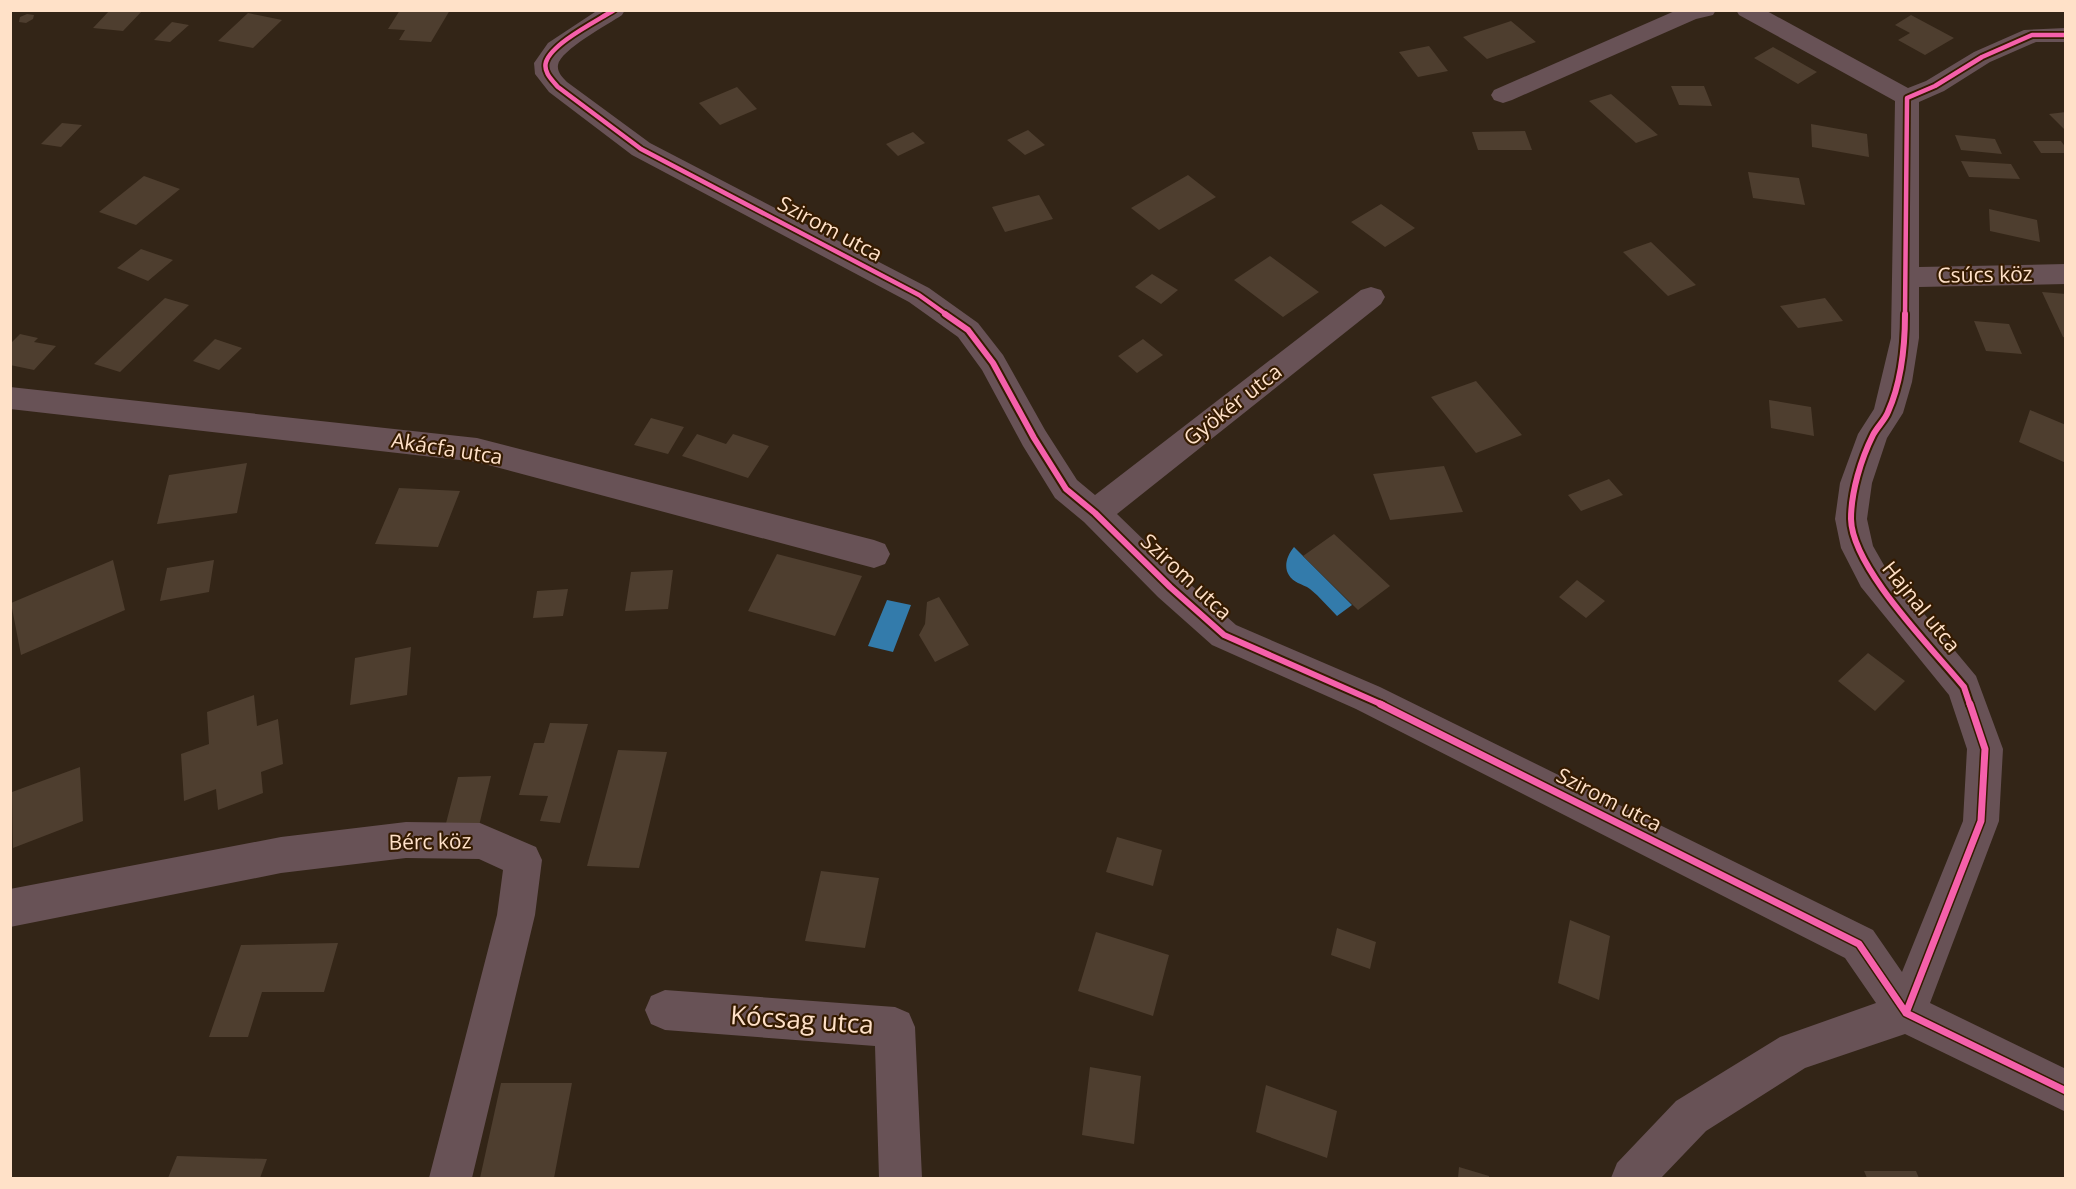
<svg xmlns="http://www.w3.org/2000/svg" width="2076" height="1189" viewBox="0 0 2076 1189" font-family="'Open Sans',sans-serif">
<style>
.water{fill:#337bab}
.building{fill:#4e3e2f}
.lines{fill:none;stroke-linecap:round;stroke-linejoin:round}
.minor{fill:#685256;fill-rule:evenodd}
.cycleway-far2-casing{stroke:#351b01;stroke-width:8}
.cycleway-far1-casing{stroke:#351b01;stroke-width:10}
.cycleway-casing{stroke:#351b01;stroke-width:10}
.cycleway-far2{stroke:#f560ab;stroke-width:4.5}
.cycleway-far1{stroke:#f560ab;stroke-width:6}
.cycleway{stroke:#f560ab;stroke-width:7}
.labels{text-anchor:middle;stroke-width:4.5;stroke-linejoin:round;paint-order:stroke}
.street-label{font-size:21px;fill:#ffe1c8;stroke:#351b01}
.near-street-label{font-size:26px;fill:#ffe1c8;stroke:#351b01}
</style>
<rect width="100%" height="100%" fill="#332517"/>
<path class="water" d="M1294,547L1352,605L1337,616C1328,607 1320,597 1310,589C1306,586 1302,585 1298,583C1282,575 1284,559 1294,547Z
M887,600L911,605L893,652L868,646Z"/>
<path class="building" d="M110,10H143L123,31L93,28Z
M400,10H450L431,42L399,40L405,30L388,29Z
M248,13L282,20L253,48L218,41Z
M27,14L34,15L33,19L26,23L19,22L20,17Z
M1911,15L1954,38L1925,55L1898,40L1910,33L1895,25Z
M1511,21L1536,42L1487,59L1463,37Z
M172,22L189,25L170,42L154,40Z
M1429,46L1448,71L1418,77L1399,52Z
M1773,47L1817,72L1798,84L1754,58Z
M1671,86H1704L1712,106L1679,105Z
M737,87L757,109L720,125L699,103Z
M1611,94L1658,135L1636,143L1589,101Z
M2066,112V131L2049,114Z
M62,123L82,125L61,147L41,144Z
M1811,124L1867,134L1869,157L1812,147Z
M1028,130L1045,145L1025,155L1007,140Z
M1525,131L1532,150H1478L1472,132Z
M913,132L925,143L898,156L886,144Z
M1955,135L1995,139L2002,154L1961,150Z
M2033,141H2061L2066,148V153H2041Z
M1961,161L2011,164L2020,179L1969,177Z
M1748,172L1799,178L1805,205L1753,198Z
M1188,175L1216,197L1159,230L1131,208Z
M144,176L180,189L136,225L99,212Z
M1039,195L1053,219L1005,232L992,207Z
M1381,204L1415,228L1385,247L1351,222Z
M1989,209L2037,220L2040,242L1990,231Z
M1651,242L1696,285L1668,296L1623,252Z
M141,249L173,260L148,281L117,268Z
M1270,256L1319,292L1283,317L1234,280Z
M1152,274L1178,290L1161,304L1135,287Z
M2042,292L2066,294V338L2063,337Z
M165,298L189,305L120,372L94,364Z
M1825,298L1843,321L1798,328L1780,306Z
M1974,321L2009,324L2022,354L1986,351Z
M20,334L38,338L34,342L56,346L34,370L10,365V344Z
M215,339L242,348L219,370L193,361Z
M1143,339L1163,355L1137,373L1118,356Z
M1476,381L1522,435L1476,453L1431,397Z
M1769,400L1811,407L1814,436L1771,428Z
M2030,410L2066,425V463L2019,442Z
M651,418L684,427L668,454L634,445Z
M697,434L726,444L733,434L769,446L748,478L682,456Z
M247,463L237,513L157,524L169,475Z
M1444,466L1463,512L1390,520L1373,474Z
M1609,479L1623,495L1581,511L1568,495Z
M399,488L460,491L438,547L375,544Z
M1334,534L1390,586L1358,610L1303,556Z
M777,554L862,576L835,636L748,611Z
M113,560L125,610L21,655L11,603Z
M214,560L209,592L160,601L167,568Z
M673,570L668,609L625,611L631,572Z
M1577,580L1605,601L1586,618L1559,597Z
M568,589L563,616L533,618L537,591Z
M939,597L969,645L935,662L919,635L925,624L927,602Z
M411,647L407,695L350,705L355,658Z
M1868,653L1905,681L1875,711L1838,681Z
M254,695L257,726L278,719L283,764L261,772L263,793L218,810L216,789L184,801L181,754L209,744L207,712Z
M550,723L588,724L560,823L540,821L548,796L519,795L534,743H544Z
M618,750L667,752L639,868L587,866Z
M80,767L83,821L13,848L12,792Z
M491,776L478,830L444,831L458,777Z
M1117,837L1162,850L1153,886L1106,872Z
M821,871L879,878L865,948L805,941Z
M1570,920L1610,936L1599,1000L1558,983Z
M1337,928L1376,942L1370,969L1331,955Z
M1096,932L1169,955L1153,1016L1078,991Z
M338,943L324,992H262L248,1037H209L241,945Z
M1090,1067L1141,1076L1134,1144L1082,1135Z
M501,1083H572L554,1178H480Z
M1266,1085L1337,1111L1327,1158L1256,1132Z
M177,1156L267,1159L260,1178H168Z
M1459,1167L1489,1176V1178H1458Z
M1864,1171H1916L1919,1178H1867Z"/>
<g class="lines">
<path class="minor" d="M598,10H625L622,15C609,24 560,50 558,65C557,72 562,77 567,82L650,143L929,288L978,323L1003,355L1045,430L1077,480L1095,495L1361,290L1371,287L1381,290L1385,297L1381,304L1117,514L1182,577L1236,625L1380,687L1873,930L1902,972L1963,821L1967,749L1949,695L1861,587L1841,548L1835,519L1840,483L1858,434L1874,409L1891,338L1895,101L1739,15L1736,10H1765L1908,88L1926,81L1974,52L2024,30L2066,28V42H2036L1990,62L1944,91L1919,102V267L2066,264V284L1919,287V338L1912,382L1903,413L1887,438L1872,483L1867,519L1873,546L1885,567L1976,676L2003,749L1999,821L1930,1003L2066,1069V1112L1905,1034L1805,1068L1706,1131L1661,1178H1611L1617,1163L1676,1101L1780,1037L1876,1003L1845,958L1356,709L1212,645L1158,597L1084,522L1055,498L1023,446L982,370L958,337L909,302L632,155L549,92L535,74L534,63L548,43Z
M1677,10H1716L1713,15L1696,19L1512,100L1503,103L1494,100L1491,95L1494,90Z
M10,387L477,438L874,540L885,544L890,554L885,564L874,568L477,462L10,409Z
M406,822L480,823L536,847L542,860L535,915L472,1178H429L497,915L503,870L479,859L406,858L281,873L10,927V889L281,837Z
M665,990L895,1007L909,1013L915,1027L922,1178H879L875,1046L665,1030L651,1024L645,1010L651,996Z"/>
<defs>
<path id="cycleway-far2" d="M614,10C597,21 552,43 546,62C543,72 552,80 558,87L641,149L919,295L947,315
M1905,315L1907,98L1935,86L1982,57L2032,35H2066"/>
<path id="cycleway-far1" d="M945,314L968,330L993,363L1034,438L1066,489L1095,513L1170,587L1224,635L1383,705
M1905,314C1905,345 1901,383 1888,412C1885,420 1877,427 1873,435C1861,459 1851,492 1851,519C1852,568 1932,648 1964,687L1970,705"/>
<path id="cycleway" d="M1380,704L1859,944L1906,1013L2066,1091
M1906,1013L1981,821L1985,749L1970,704"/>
</defs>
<use href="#cycleway-far2" class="cycleway-far2-casing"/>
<use href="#cycleway-far1" class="cycleway-far1-casing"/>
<use href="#cycleway" class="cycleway-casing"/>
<use href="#cycleway-far2" class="cycleway-far2"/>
<use href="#cycleway-far1" class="cycleway-far1"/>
<use href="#cycleway" class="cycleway"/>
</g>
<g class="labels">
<g class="street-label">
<text transform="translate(830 229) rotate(28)" y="7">Szirom utca</text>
<text transform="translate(1985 275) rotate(-1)" y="7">Csúcs köz</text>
<text transform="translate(1233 405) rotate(-38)" y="7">Gyökér utca</text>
<text transform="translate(447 449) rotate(9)" y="7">Akácfa utca</text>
<text transform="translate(1186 577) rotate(43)" y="7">Szirom utca</text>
<text transform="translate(1921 607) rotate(51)" y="7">Hajnal utca</text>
<text transform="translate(1609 800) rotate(27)" y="7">Szirom utca</text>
<text transform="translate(430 842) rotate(-1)" y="7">Bérc köz</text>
</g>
<g class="near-street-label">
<text transform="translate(802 1020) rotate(4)" y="9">Kócsag utca</text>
</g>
</g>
<rect width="2076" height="1189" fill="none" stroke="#ffe1c8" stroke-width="24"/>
</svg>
